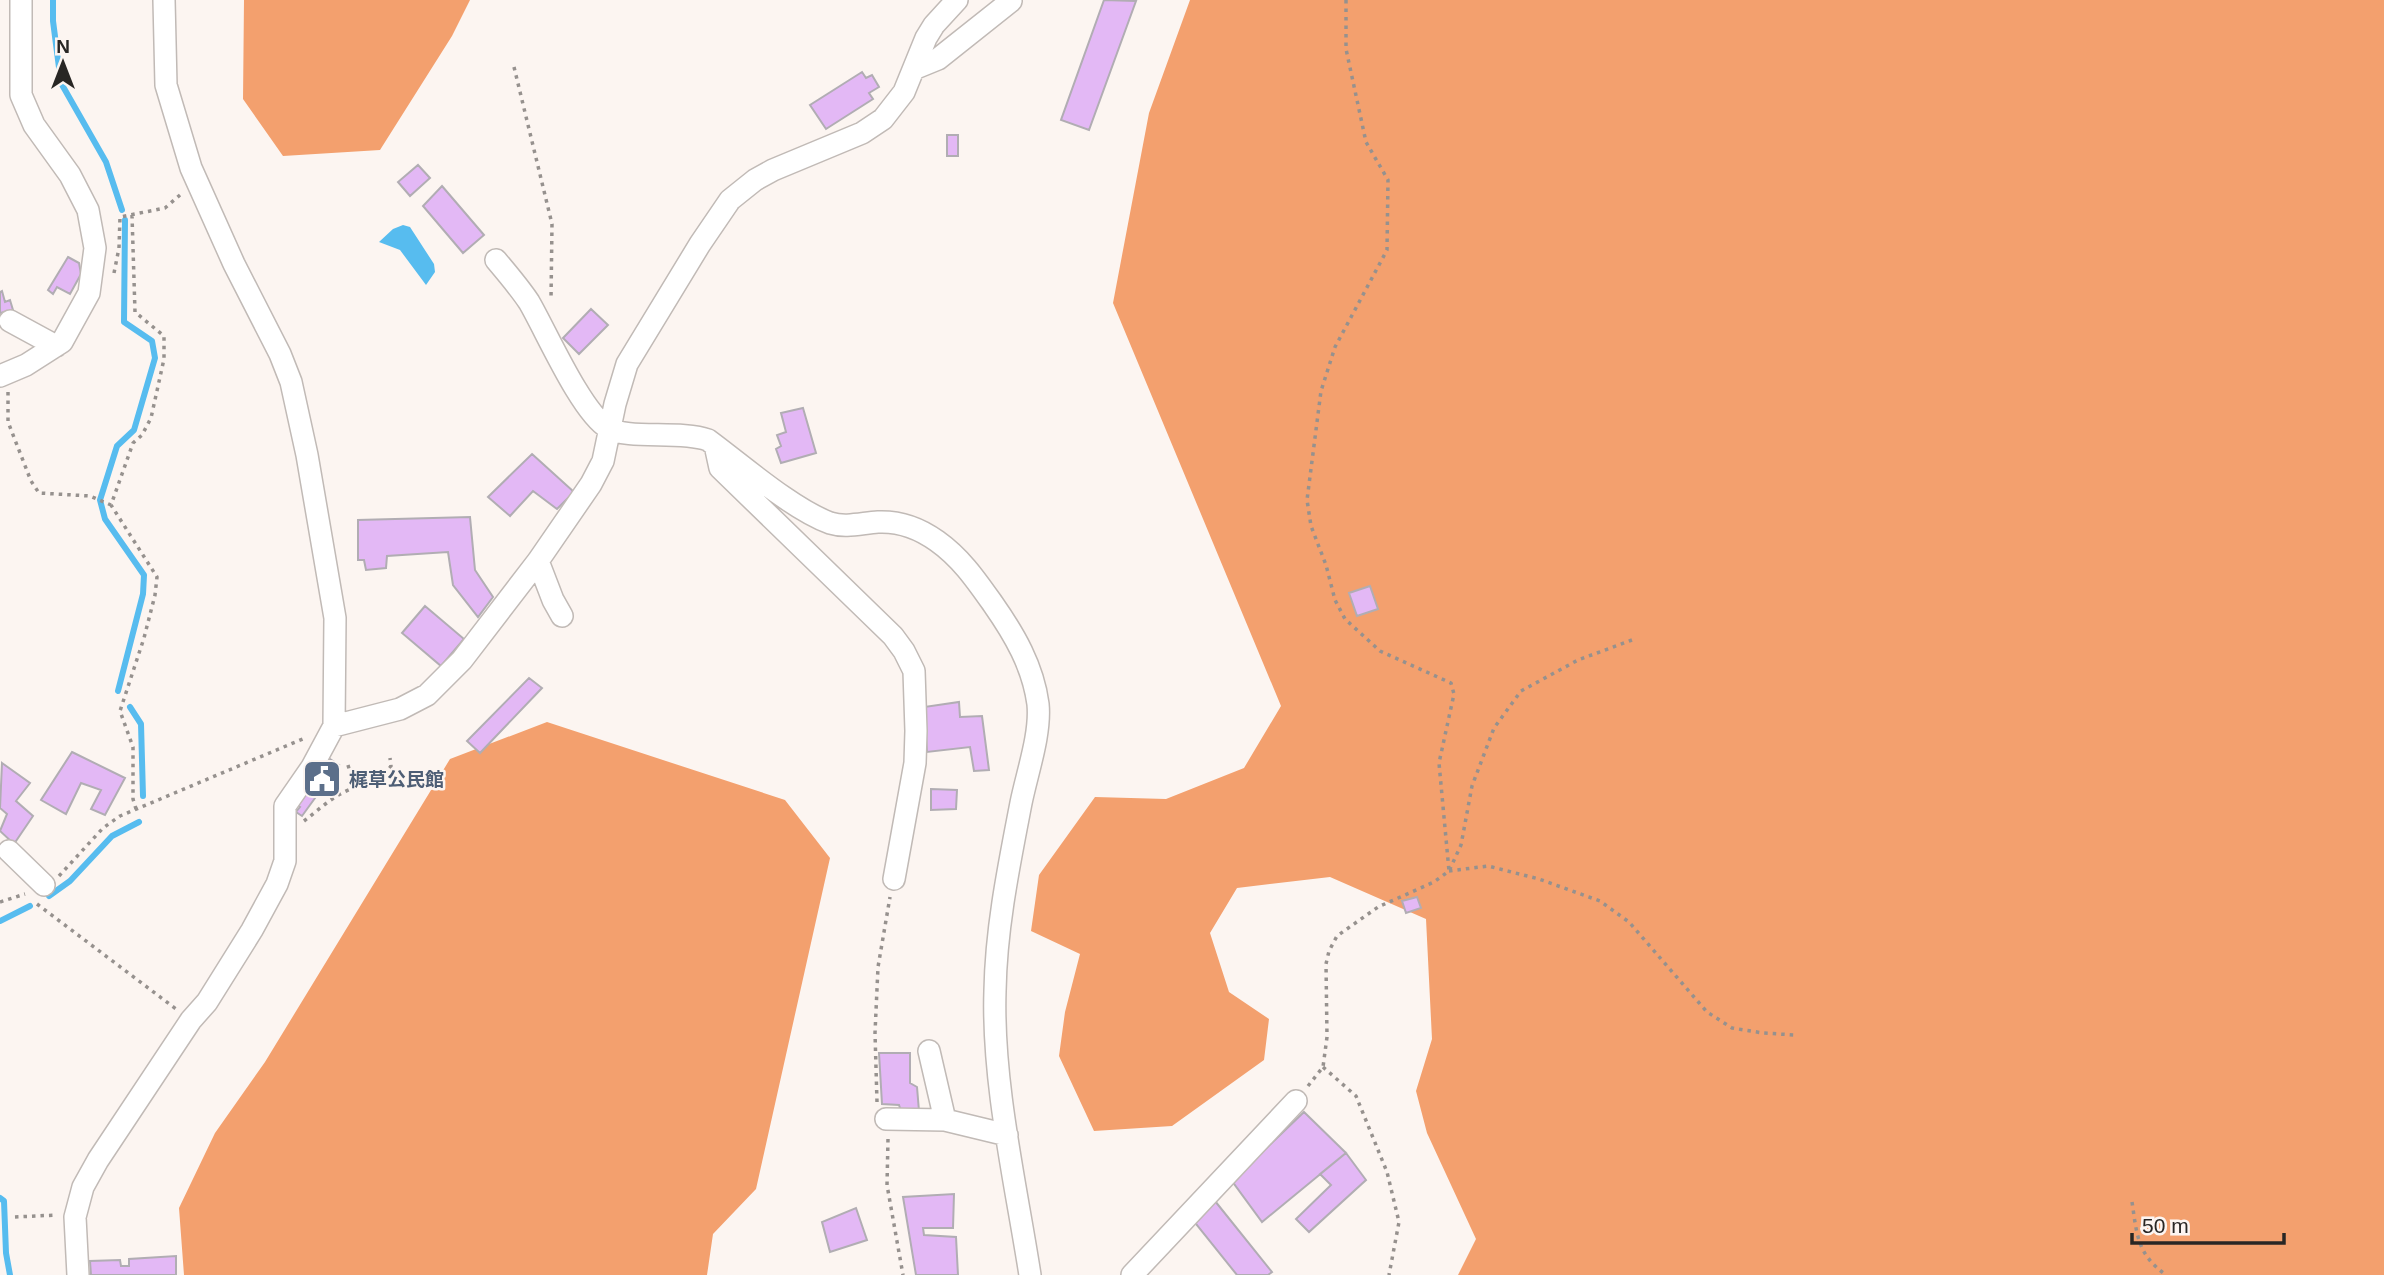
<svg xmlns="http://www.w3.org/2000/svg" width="2384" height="1275" viewBox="0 0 2384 1275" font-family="Arial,'Noto Sans JP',sans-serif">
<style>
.forest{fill:#f3a06e}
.water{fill:#57bcef}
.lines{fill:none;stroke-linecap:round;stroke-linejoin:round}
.stream{stroke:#57bcef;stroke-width:6}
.building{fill:#e3b8f5;stroke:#b1adb3;stroke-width:2}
.minor-casing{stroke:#c1bab6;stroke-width:24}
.path{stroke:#96918e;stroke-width:3.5;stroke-dasharray:3.5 5;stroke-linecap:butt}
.minor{stroke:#fff;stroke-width:21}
.labels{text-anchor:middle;stroke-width:5;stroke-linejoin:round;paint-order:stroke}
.service-label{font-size:19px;font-weight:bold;fill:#4e5e75;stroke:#fcf5f1;text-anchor:start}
</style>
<rect width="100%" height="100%" fill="#fcf5f1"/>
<path class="forest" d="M244,0H470L452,36L380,150L283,156L243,99Z
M1190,0H2384V1275H1458L1476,1239L1427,1133L1416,1091L1432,1039L1426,919L1330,877L1237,888L1210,933L1229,992L1269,1019L1264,1060L1172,1126L1094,1131L1059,1056L1065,1012L1080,954L1031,931L1039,875L1095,797L1166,799L1244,768L1281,706L1113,303L1149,113Z
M547,722L785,800L830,858L756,1189L713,1234L707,1275H184L179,1208L215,1133L265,1062L450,759Z"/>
<path class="water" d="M403,225L410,227L434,264L435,272L426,285L400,250L379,242L393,229Z"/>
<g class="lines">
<path class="stream" d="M53,0V21L61,83L106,162L122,210
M118,691L143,594L144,575L105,519L100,500L117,446L134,430L155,358L152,341L124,322L125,220
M130,707L141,724L143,796
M49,896L70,881L112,836L139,822
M0,921L30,906
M0,1198L4,1201L6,1253L10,1275"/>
</g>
<path class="building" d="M1104,0L1136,1L1089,130L1061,120Z
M862,72L866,78L872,75L879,87L869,93L873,99L826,129L810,105Z
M947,135H958V156H947Z
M418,165L430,178L410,196L398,182Z
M442,186L484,235L463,253L423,206Z
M68,257L79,263L81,274L70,294L57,287L53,294L48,290Z
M2,291L5,302L10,300L13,310L0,313V292Z
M591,309L608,325L579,354L563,338Z
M803,408L816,453L781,463L776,449L781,446L777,435L786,432L781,413Z
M532,454L574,492L557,509L533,491L510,516L488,497Z
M470,517L475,570L493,597L478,617L453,585L448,552L387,556L386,568L366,570L364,560H358V520Z
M1370,586L1378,609L1357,616L1349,593Z
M425,606L464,639L441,666L402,633Z
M529,678L542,688L480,753L467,741Z
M959,702L960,717L982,716L989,770L974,771L970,747L927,752L924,707Z
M72,752L125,778L105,815L91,809L101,790L81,783L66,814L41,800Z
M330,759L339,765L302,816L296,812L300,807L297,805Z
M2,763L30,783L16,801L33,816L14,844L0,831L7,814L0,808Z
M931,789L957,790L956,809L931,810Z
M1417,897L1421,908L1406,913L1402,901Z
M879,1053H910V1083L917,1087L919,1111H901L899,1105L882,1104Z
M1304,1112L1346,1153L1262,1222L1232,1181Z
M1346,1153L1366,1180L1309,1232L1296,1219L1331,1185L1320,1174Z
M954,1194L953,1228H923L924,1235L956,1237L958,1275H916L903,1197Z
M1215,1201L1272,1272L1268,1275H1237L1192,1219Z
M856,1208L867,1240L830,1252L822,1222Z
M176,1256V1275H91L90,1261L120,1260L121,1266H129V1259Z"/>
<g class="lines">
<defs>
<path id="minor" d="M916,68L938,59L1011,1
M496,260C507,273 519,287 529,302C546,331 581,412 608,428C628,440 680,430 708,440C742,465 792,509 830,523C846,528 862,523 878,522C900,521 919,528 937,541C961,558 976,580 993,604C1014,634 1033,666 1038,704C1041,734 1027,773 1021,803C1009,865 996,928 995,991C992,1082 1016,1185 1030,1275
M10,321L56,346
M0,376L26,365L62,342L89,293L95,248L88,210L70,175L34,125L21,95V0
M715,445L720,468L893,636L904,651L914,671L916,731L915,763L894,879
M538,561L553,600L562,616
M334,726L400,709L427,695L462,660L538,561L591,484L603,461L615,404L627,364L700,244L730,200L755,180L773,170L862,133L883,119L904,92L926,38L934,25L957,0
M9,851L44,885
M929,1051L945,1120
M886,1119L945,1120L1007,1135
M78,1275L75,1217L83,1187L98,1160L191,1020L207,1002L252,930L277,884L285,861V806L312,767L334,726L335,618L307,455L291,382L280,354L234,264L191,168L166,85L164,0
M1132,1275L1296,1101"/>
</defs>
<use href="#minor" class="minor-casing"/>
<path class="path" d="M1346,0V49L1366,142L1388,180L1387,250L1335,347L1321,391L1307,500L1311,526L1326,565L1335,600L1345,619L1380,651L1451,683L1454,694L1439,763L1449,871
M514,67L552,224L551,299
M132,215L135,312L164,336V359L151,418L142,435L133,443L111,505L157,577L155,595L144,638L120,711L133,747V799L136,809
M114,273L119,248L120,217L165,208L180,195
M8,392V422L31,481L39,493L90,496L111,505
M348,765L354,787
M304,821C317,811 330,799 344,792C364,782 377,786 391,766L390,758
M1449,871L1488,866L1539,879L1600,901L1629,922L1707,1012L1732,1028L1763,1033L1795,1035
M59,876L103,828L120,816L305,738
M0,902L25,894
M37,904L176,1009
M1323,1067L1356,1096L1387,1172L1399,1222L1389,1275
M1308,1086L1323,1067L1327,1037L1326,964L1329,951L1337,936L1378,907L1434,882L1449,871L1461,845L1472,786L1494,728L1521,691L1578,660L1632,640
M877,1102L875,1033L878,967L890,897
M888,1139L887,1185L903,1275
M2132,1202C2137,1235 2137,1254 2166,1275
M15,1217L57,1215"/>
<use href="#minor" class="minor"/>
</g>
<defs>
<symbol id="civic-square" viewBox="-11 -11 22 22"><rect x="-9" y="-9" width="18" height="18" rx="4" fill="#5c6f8a" stroke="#fcf5f1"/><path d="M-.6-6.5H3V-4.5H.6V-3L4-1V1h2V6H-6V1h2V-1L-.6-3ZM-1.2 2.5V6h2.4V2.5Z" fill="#fff"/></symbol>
</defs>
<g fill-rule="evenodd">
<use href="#civic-square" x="300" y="757" width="44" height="44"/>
</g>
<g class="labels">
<g class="service-label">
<text x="349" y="786">梶草公民館</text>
</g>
</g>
<g transform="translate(63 63)" stroke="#fcf5f1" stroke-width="5" paint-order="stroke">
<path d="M0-5L12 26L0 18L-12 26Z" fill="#282624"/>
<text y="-10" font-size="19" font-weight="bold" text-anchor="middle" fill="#282624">N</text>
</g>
<path d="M2132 1233v10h152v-10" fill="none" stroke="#282624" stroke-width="3.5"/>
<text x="2142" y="1233" font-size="21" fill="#282624" stroke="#fcf5f1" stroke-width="5" paint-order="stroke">50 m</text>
</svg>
